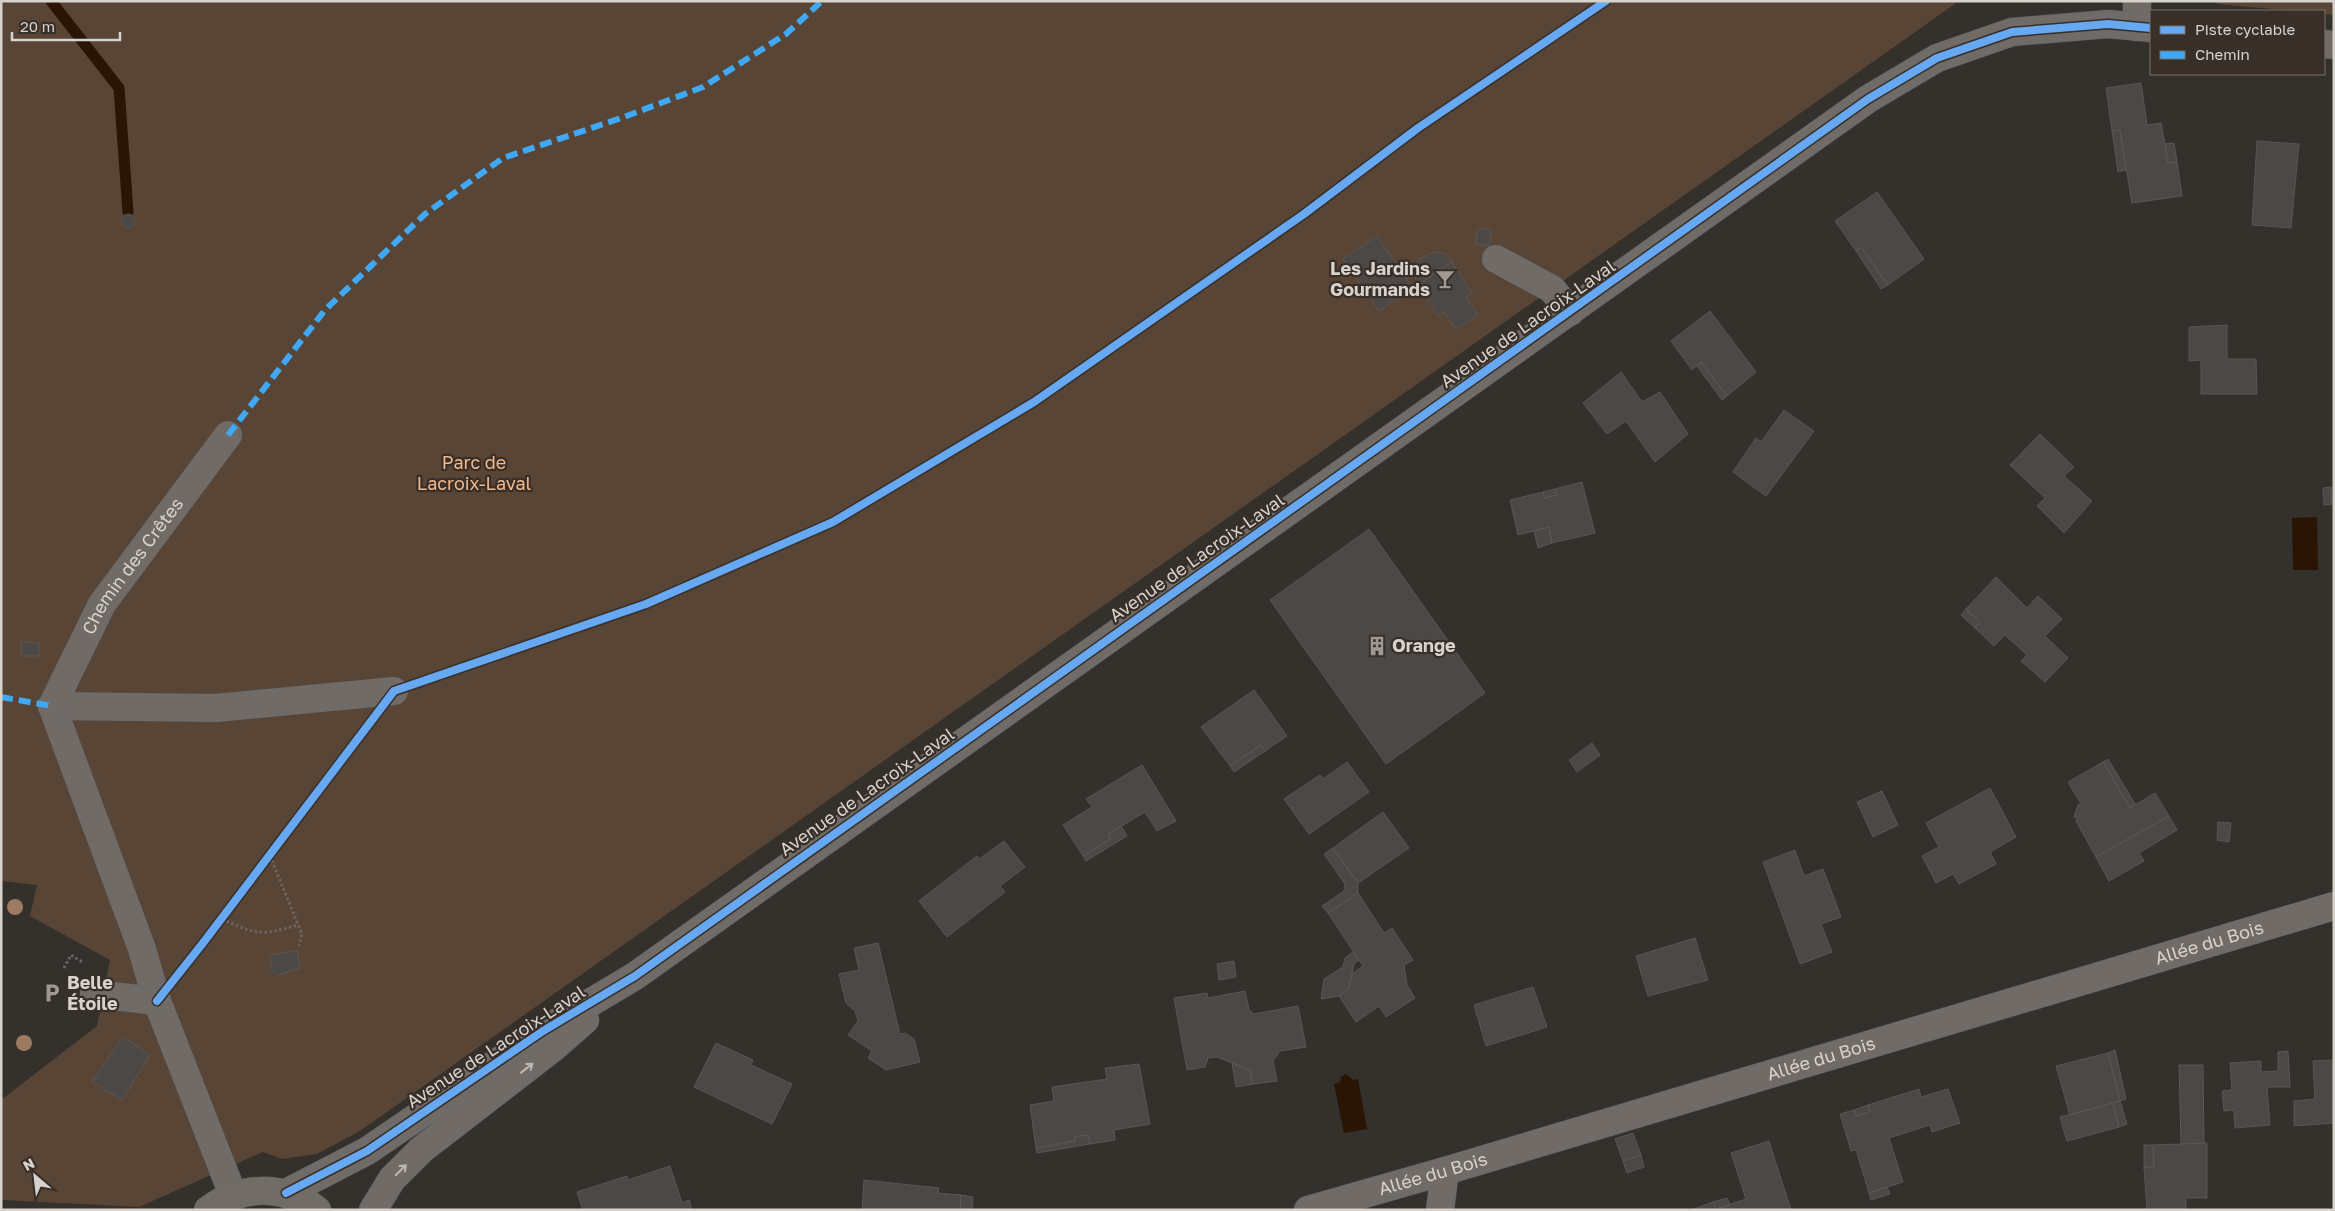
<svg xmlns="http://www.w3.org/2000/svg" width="2335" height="1211" viewBox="0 0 2335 1211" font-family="'Golos Text',sans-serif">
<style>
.green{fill:#594535}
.water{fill:#2a1404}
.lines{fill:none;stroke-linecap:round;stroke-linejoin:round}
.stream{stroke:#2a1404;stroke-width:11}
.building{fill:#4c4845;stroke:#5b5653}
.minor-casing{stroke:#514d4a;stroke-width:29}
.major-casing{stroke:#514d4a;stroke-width:29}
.path{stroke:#6a6562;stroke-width:3;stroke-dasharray:2.5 2.5;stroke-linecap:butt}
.minor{stroke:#706b67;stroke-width:28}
.major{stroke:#716c66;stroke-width:28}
.quiet{stroke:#3fa9f5;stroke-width:6;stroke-dasharray:12 6;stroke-linecap:butt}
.cycleway-casing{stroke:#382f29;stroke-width:11}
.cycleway{stroke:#66a8f1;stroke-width:8}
.tree{fill:#9e7a60}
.oneway{stroke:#beb8b4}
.labels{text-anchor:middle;stroke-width:4.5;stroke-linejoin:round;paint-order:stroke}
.poi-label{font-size:18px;font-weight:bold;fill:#d8d2cd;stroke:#382f29;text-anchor:start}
.street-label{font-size:18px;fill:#d8d2cd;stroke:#382f29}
.park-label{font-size:18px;fill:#f4b78a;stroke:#382f29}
</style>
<rect width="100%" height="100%" fill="#34302c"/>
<path class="green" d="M1,1H1959L360,1131L317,1154L282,1159L263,1152L139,1207L1,1200V1100L97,1026L110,960L30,916L37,885L1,881Z
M2215,1H2334V15L2324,14V11H2293L2218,4Z"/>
<path class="water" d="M2317,517L2318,570H2293L2292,518Z
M1346,1074L1353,1080L1358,1079L1367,1129L1344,1133L1334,1084L1340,1082L1341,1077Z"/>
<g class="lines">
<path class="stream" d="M51,1L119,88L128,212"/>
</g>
<path class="building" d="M2141,83L2147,125L2161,123L2168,163L2177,162L2182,196L2132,203L2120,130L2112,131L2106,88Z
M2120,130L2126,170L2118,172L2112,131Z
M2257,141L2299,144L2291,228L2252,225Z
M2174,143L2177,162L2168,163L2165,144Z
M1877,192L1924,259L1888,285L1861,247L1856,251L1835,221Z
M121 221a7 7 0 1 1 14 0a7 7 0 1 1-14 0Z
M1478,228L1492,230L1489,246L1475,244Z
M1377,236L1413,288L1379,311L1343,259Z
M1861,247L1888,285L1881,289L1856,251Z
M1436,252L1444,253L1452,262L1418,285L1415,277L1418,261L1427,255Z
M1452,262L1472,293L1466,297L1478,315L1456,329L1444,312L1438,316L1418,285Z
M1710,311L1756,372L1727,396L1701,362L1692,370L1671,341Z
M2227,325V359H2256L2257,394H2201V360L2189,361V327Z
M1701,362L1727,396L1722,400L1697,366Z
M1621,372L1642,402L1660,392L1688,434L1655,462L1626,421L1607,434L1583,403Z
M1784,410L1814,431L1766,496L1733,472L1756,438L1761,442Z
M2040,434L2074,467L2064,476L2092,501L2064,533L2037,506L2045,498L2010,465Z
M1582,482L1595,533L1552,543L1549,527L1518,535L1510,500L1543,492L1544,498L1557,495L1555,489Z
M2331,487L2332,504L2324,505L2323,488Z
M1555,489L1557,495L1544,498L1543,492Z
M1549,527L1552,543L1538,548L1534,531Z
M1369,529L1485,693L1386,764L1270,600Z
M1996,577L2027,608L2038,596L2062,619L2045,636L2068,658L2045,682L2021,661L2027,655L2005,635L1994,646L1975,628L1980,622L1966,609Z
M1966,609L1980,622L1975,628L1961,615Z
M21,642L39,643V656H21Z
M1254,690L1287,736L1265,751L1261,745L1230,766L1201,727Z
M1592,743L1600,755L1577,772L1569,760Z
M1261,745L1265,751L1234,772L1230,766Z
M2108,759L2135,804L2130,808L2103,762Z
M1347,762L1369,792L1309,834L1284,799L1320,775L1323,779Z
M2103,762L2130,808L2155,793L2169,816L2096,857L2076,821L2078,819L2074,817L2078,805L2081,804L2068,782Z
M1142,765L1176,821L1157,831L1145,812L1108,834L1111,839L1083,856L1063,825L1092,807L1086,799Z
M1990,788L2016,837L1990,852L1996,864L1959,884L1953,874L1936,883L1922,856L1939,847L1926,823Z
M1882,791L1898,825L1873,837L1857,802Z
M1383,812L1409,848L1358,883L1333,848Z
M2169,816L2177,830L2139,853L2144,861L2109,881L2096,857Z
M2218,822L2231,823L2229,842L2217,840Z
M1121,826L1127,836L1086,861L1083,856L1111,839L1108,834Z
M1004,841L1025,867L1000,886L1005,892L947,937L919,901L977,856L979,859Z
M1333,848L1358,883V893L1328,913L1322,906L1344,891L1345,884L1324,854Z
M1795,850L1804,876L1823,869L1841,917L1821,924L1832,952L1800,964L1763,862Z
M1358,893L1384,933L1392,928L1413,960L1404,965L1407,985L1415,998L1386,1017L1379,1006L1356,1022L1339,996L1349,988L1352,974L1363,966L1328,913Z
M1695,938L1708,980L1648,996L1636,956Z
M878,943L900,1034L905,1033L914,1039L920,1062L886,1070L868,1058L872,1051L848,1035L858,1021L855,1011L846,1003L839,974L859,970L854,948Z
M297,951L300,968L278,975L271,969L270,955Z
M1353,952L1359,960L1354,964L1349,988L1339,996L1321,999L1324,979L1343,967L1345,958Z
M1234,961L1236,977L1219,980L1217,964Z
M1533,987L1547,1027L1486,1046L1474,1005Z
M1245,991L1249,1010L1254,1014L1298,1006L1306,1047L1280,1051L1273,1061L1277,1081L1253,1084L1250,1070L1217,1057L1208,1058L1205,1067L1187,1070L1174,998L1207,993L1208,998Z
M123,1037L150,1055L122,1100L92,1082Z
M716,1043L753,1060L751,1065L792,1084L772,1124L694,1087Z
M2115,1050L2126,1099L2120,1101L2108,1053Z
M2288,1051L2290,1087H2267L2270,1125L2235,1128L2234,1110L2224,1111L2222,1091L2232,1090L2230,1063L2261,1061V1072L2278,1071V1052Z
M2108,1053L2120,1101L2070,1115L2056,1066Z
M2334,1060V1123L2294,1126V1101L2315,1099L2313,1061Z
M1232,1063L1250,1070L1253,1084L1236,1087Z
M1139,1064L1150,1124L1114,1130L1115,1140L1090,1144L1088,1135L1075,1137V1141L1036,1148L1030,1105L1054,1101L1052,1087L1107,1079L1105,1068Z
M2179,1065H2203L2204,1143L2181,1144Z
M1919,1089L1921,1097L1948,1089L1960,1123L1932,1132L1930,1125L1889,1138L1903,1182L1869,1193L1856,1150L1851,1151L1840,1114L1854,1110L1857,1116L1870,1112L1868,1105Z
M2120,1101L2127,1124L2119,1127L2113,1103Z
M2113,1103L2119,1127L2067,1141L2060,1117Z
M1868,1105L1870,1112L1857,1116L1854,1110Z
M1633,1133L1641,1155L1623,1161L1615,1139Z
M1088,1135L1090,1144L1037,1153L1036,1148L1075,1141V1137Z
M1769,1141L1791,1210H1691L1713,1202L1716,1209L1746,1199L1731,1153Z
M2207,1143V1198H2186V1210H2147L2144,1167H2154L2153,1145Z
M2144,1145H2153L2154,1167H2144Z
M1641,1155L1644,1167L1627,1173L1623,1161Z
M670,1166L682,1203L689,1200L692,1210H583L577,1192L627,1176L628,1180Z
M864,1180L939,1188L938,1193L961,1195L960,1210H862Z
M1887,1187L1890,1194L1871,1200L1869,1193Z
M961,1195L973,1197L972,1210H960Z
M1727,1198L1730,1205L1716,1209L1713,1202Z"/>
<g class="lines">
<defs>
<g id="minor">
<path d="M2137,1V27"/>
<path d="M2324,44L2334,45"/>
<path d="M1496,259L1552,289L1570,312"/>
<path d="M52,706L142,949L157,1001L233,1195"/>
<path d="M52,706L216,708L394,691"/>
<path id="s1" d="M52,706L102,604L228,435"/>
<path d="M94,994L157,1001"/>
<path d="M286,1193L367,1151L543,1031L635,976L1868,99L1937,58L2012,32L2108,24L2151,28"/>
<path d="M373,1210L392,1179L421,1150L553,1048L585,1020"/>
<path id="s2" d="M1308,1210L1445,1171L2334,906"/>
<path d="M1440,1210L1445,1171"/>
</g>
<path id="major" d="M208,1210C242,1185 283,1184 317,1210"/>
</defs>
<use href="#minor" class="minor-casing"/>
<use href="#major" class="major-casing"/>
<path class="path" d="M270,856L302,934L299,946
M222,919C257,935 260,936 298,925
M64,968L71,955L84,963"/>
<use href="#minor" class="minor"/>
<use href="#major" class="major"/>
<path class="quiet" d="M228,435L325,310L425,214L503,158L624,117L703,87L786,34L822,1
M1,697L52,706"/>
<defs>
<path id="cycleway" d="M157,1001L203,943L394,691L646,604L833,522L1034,402L1304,214L1418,128L1606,1
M286,1193L367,1151L543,1031L635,976L1868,99L1937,58L2012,32L2108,24L2151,28"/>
</defs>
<use href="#cycleway" class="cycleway-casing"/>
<use href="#cycleway" class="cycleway"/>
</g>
<g class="tree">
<circle cx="15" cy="907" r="8"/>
<circle cx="24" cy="1043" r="8"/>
</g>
<defs><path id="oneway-shaft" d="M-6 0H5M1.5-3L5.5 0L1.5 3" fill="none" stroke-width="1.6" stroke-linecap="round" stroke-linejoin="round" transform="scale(1.25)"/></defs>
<g class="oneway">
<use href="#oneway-shaft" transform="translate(527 1068) rotate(-38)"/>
<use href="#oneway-shaft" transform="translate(401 1170) rotate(-45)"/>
</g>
<defs>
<symbol id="bar-bare" viewBox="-9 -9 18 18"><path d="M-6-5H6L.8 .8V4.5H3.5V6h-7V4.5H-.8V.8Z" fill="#9f9995" stroke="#382f29" stroke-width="2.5" paint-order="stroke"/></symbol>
<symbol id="building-bare" viewBox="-9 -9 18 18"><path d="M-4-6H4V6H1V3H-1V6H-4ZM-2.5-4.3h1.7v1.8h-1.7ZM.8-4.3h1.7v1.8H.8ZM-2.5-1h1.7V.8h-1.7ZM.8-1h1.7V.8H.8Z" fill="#9f9995" stroke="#382f29" stroke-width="2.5" paint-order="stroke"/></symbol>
<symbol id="parking-bare" viewBox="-9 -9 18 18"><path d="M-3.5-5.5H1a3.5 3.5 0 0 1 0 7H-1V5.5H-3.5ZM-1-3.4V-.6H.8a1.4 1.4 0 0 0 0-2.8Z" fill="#9f9995" stroke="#382f29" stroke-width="2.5" paint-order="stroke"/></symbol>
</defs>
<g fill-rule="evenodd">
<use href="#bar-bare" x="1431" y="265" width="28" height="28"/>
<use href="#building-bare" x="1363" y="632" width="28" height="28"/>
<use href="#parking-bare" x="38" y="979" width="28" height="28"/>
</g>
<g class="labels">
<g class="poi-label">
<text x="1430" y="275" text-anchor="end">Les Jardins<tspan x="1430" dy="21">Gourmands</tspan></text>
<text x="1392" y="652">Orange</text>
<text x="67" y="989">Belle<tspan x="67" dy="21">Étoile</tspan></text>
</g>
<g class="street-label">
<text transform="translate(1528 324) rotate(-35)" y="6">Avenue de Lacroix-Laval</text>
<text transform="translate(1197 558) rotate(-35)" y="6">Avenue de Lacroix-Laval</text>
<text dy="6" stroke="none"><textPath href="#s1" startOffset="162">Chemin des Crêtes</textPath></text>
<text transform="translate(867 792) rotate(-35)" y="6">Avenue de Lacroix-Laval</text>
<text dy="6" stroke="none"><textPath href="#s2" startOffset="940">Allée du Bois</textPath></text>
<text transform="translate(496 1047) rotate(-33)" y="6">Avenue de Lacroix-Laval</text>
<text dy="6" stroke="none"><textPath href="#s2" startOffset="535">Allée du Bois</textPath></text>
<text dy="6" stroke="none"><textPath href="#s2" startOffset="130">Allée du Bois</textPath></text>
</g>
<g class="park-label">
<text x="474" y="469">Parc de<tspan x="474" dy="21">Lacroix-Laval</tspan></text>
</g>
</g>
<rect width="2335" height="1211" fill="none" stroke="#d8d2cd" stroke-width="5"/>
<rect x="2150" y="10" width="175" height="65" fill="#382f29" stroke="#78706b"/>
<rect x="2160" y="26" width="25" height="8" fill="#66a8f1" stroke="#78706b"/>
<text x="2195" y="35" font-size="15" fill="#d8d2cd">Piste cyclable</text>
<rect x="2160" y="51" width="25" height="8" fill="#3fa9f5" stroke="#78706b"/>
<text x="2195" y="60" font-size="15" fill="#d8d2cd">Chemin</text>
<g transform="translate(35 1176) rotate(332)" stroke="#382f29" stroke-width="4" paint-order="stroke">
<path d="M0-4L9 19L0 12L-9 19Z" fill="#d8d2cd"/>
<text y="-8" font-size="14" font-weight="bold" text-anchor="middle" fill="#d8d2cd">N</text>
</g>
<path d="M12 32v8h108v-8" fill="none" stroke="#d8d2cd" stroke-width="2.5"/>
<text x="20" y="32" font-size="15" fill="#d8d2cd" stroke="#382f29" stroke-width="4" paint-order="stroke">20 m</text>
</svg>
